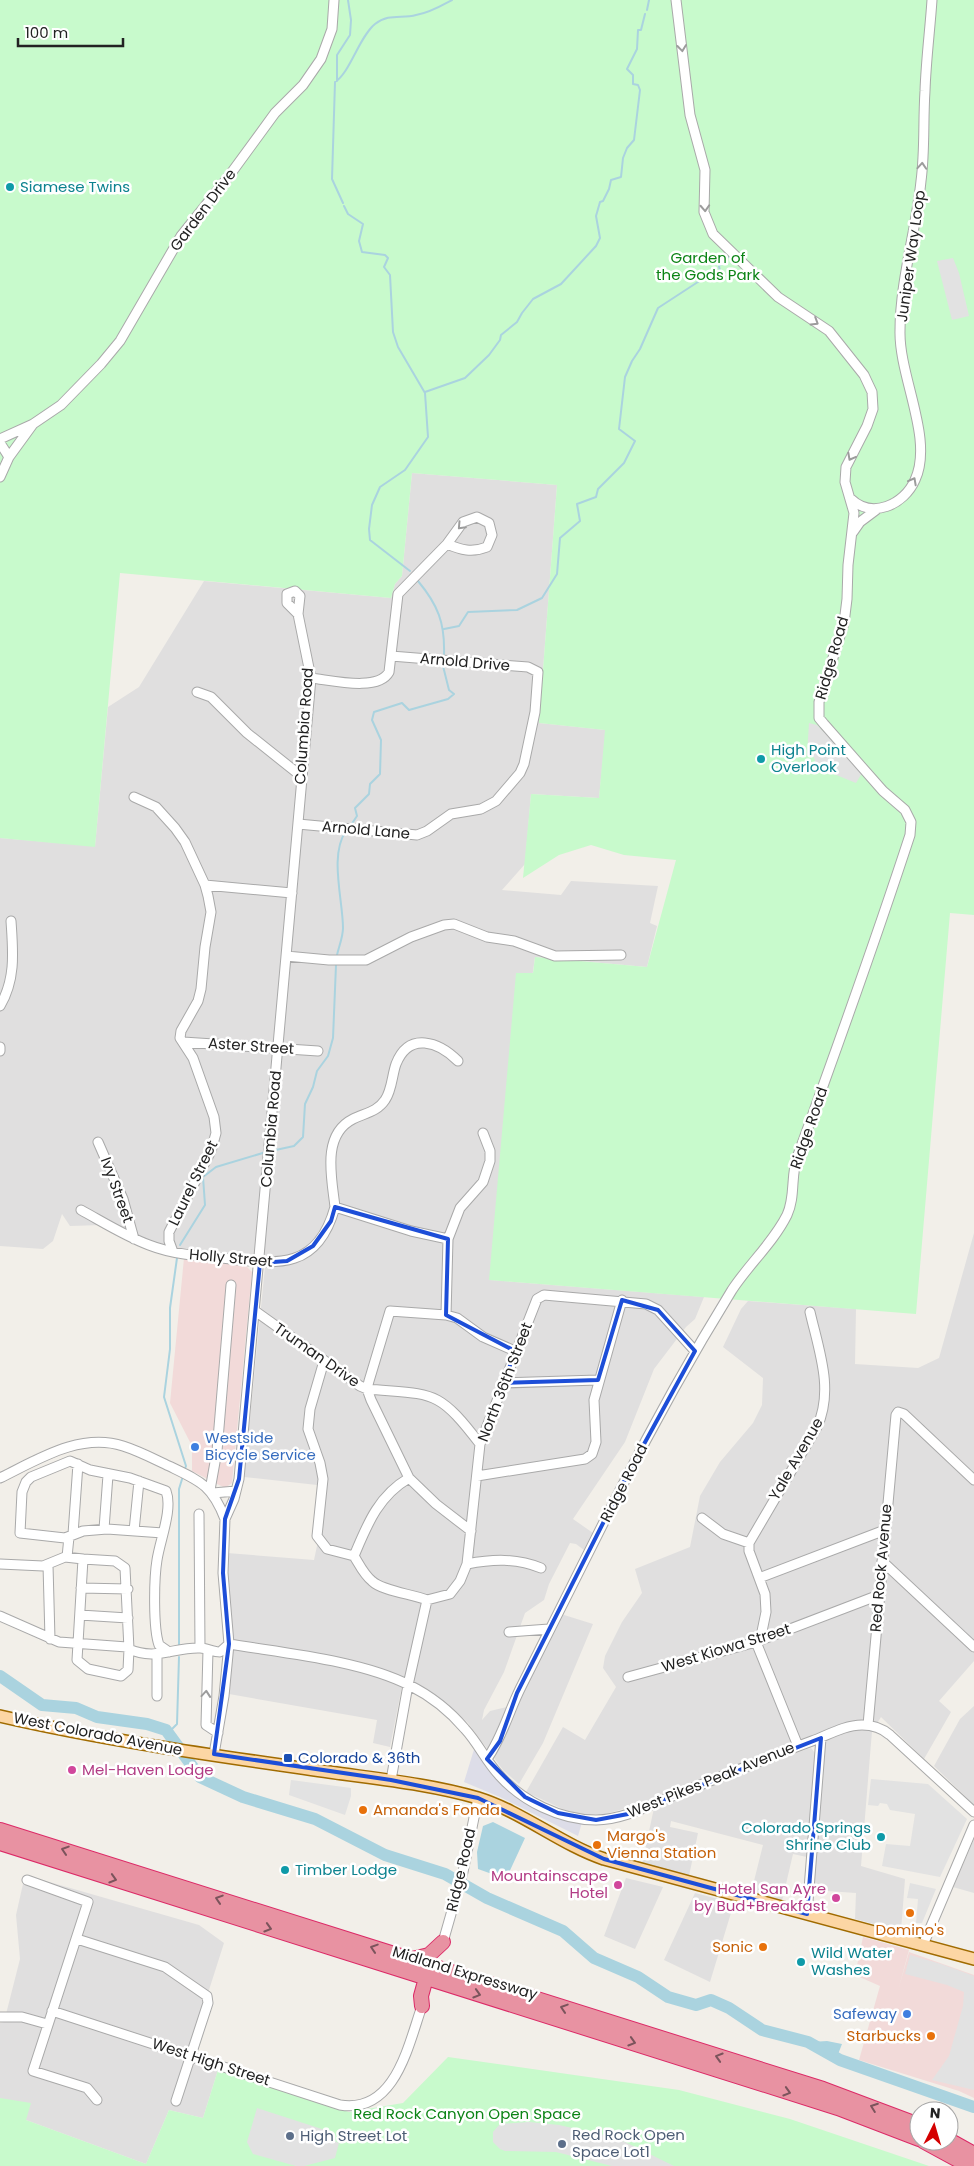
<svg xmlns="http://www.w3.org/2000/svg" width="974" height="2166" viewBox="0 0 974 2166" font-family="Poppins,sans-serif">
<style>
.residential{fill:#e0dfdf}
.commercial{fill:#f2dad9}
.park{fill:#c8facc}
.parking{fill:#e2e2e2}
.plaza{fill:#dddde8}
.water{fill:#aad3df}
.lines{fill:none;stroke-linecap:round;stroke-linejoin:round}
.stream{stroke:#aad3df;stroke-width:2}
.river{stroke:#aad3df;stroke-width:12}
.minor-casing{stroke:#a9a9a9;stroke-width:11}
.major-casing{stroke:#a06b00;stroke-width:14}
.highway-casing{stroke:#dc2a67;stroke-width:16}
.minor{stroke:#fff;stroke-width:9}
.major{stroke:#fcd6a4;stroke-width:11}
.highway{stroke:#e892a2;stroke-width:14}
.oneway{stroke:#9c9c9c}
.oneway2{stroke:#7b545c}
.marked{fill:none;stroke:#1d4ed8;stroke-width:4;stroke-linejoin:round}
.culture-dot{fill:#0f9aa8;stroke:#fff;stroke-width:2}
.shop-dot{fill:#3f7fe0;stroke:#fff;stroke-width:2}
.transit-dot{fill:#1a4fb4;stroke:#fff;stroke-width:2}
.hotel-dot{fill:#d1479c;stroke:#fff;stroke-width:2}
.food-dot{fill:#e8710a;stroke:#fff;stroke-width:2}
.service-dot{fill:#5c6f8a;stroke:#fff;stroke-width:2}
.labels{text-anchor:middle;stroke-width:5;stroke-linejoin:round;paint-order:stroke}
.culture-label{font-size:15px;fill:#0d838f;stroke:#fff;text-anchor:start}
.street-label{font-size:15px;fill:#222;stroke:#fff}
.park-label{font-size:15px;fill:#0c8416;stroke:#fff}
.shop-label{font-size:15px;fill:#366cbe;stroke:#fff;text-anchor:start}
.transit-label{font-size:15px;fill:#164399;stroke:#fff;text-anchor:start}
.hotel-label{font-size:15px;fill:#b23c85;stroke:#fff;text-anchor:end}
.food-label{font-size:15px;fill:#c56008;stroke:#fff;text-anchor:start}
.service-label{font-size:15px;fill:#4e5e75;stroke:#fff;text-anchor:start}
</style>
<rect width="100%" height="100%" fill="#f2efe9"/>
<path class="residential" d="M412,473L557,485L539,723L606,730L599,798L531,794L525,864L502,890L561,895L571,881L658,886L650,923L657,926L647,967L535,957L490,1280L704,1297L695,1319L686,1327L654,1369L625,1442L573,1519L593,1533L584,1550L576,1544L570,1543L549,1584L544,1600L525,1613L504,1672L484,1710L482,1720L490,1711L515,1705L561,1614L593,1624L543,1743L519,1784L503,1770L468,1723L448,1704L404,1676L390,1747L373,1743L377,1720L229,1694L232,1628L229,1613L227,1553L314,1560L321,1527L326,1486L244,1477L265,1267L177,1257L102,1225L70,1226L62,1214L53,1241L43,1249L0,1246V838L95,846L108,707L139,687L204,581L391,598L395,584L402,576Z
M974,1233V1661L939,1701L951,1712L924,1759L881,1717L872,1731L861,1866L905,1879L901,1931L855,1919L856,1893L813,1890L816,1859L793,1854L782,1901L751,1893L763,1845L671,1821L670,1827L698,1833L689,1876L642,1864L654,1808L807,1749L811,1748L815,1753L811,1800L820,1801L826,1731L631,1807L605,1814L587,1815L567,1811L526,1792L563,1727L585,1740L616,1687L603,1668L605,1656L622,1622L642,1593L635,1569L690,1547L700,1496L720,1462L753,1423L762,1405L763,1378L723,1347L741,1309L748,1301L856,1309L855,1364L918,1368L939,1358Z
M974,1706V1805L934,1766L960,1719Z
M974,1839V1893L953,1887Z
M25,1875L199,1925L224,1943L187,2059L218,2070L203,2118L169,2110L146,2164L26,2120L0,2098V2023L4,2022L20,1959L16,1915Z
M626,1878L663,1887L635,1949L604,1936Z
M695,1893L734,1903L710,1982L664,1960Z"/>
<path class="commercial" d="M184,1258L245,1265L252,1272L232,1483L225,1488L192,1471V1446L170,1403Z
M863,1937L909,1950L899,1987L909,1952L974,1975V2098L959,2091L859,2060L880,1986L855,1975Z"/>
<path class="park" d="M0,0H974V915L950,913L916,1314L489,1280L516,973H533L535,957L647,967L676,860L624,855L591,845L559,855L523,878L531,794L599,798L605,730L539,723L557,485L412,473L402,576L395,584L391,598L120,573L95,847L0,838Z
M448,2057L679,2090L790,2119L929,2166H0V2098L31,2103L26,2120L146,2164L169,2110L203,2118L218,2070L349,2112L403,2103Z"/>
<path class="parking" d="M953,258L959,273L969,316L952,320L937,261Z
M809,723L817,725L851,758L862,773L856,783L814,766L815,760L813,756H807Z
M871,1779L928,1784L967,1819L940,1877L882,1866L886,1844L910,1846L915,1814L890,1810L887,1804L880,1803L878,1806L868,1805Z
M291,1780L351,1788V1796L345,1815L289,1795Z
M910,1883L936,1889L922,1923H916L918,1899L907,1898Z
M910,1955L941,1964L974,1976V2090L932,2080L949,2056L963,2006L964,1992L947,1985L905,1974Z
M257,2108L331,2132L330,2139L339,2143L335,2158L304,2166H296L253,2154L247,2142Z
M529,2122L559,2125L604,2135L623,2141L674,2166H612L556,2152L505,2151L500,2149L493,2142V2132L500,2124Z"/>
<path class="plaza" d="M476,1743L487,1759L525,1797L583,1819L578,1836L500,1797L464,1782Z"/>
<path class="water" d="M493,1822L525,1838L506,1879L478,1869L477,1852L483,1826Z
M827,2041L842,2044L835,2062L820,2055L811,2046L812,2042Z"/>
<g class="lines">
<path class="stream" d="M647,10L649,0
M337,81V55L350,35L351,20L348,0
M343,203L332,179L335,82C350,73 359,37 375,24C389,13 402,19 416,15C429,13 441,6 452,0
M344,206L348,214L363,224L359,241L362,252L385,255L388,258L384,267L390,275L393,332L398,347L425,393L428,437L405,470L380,487L372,505L369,529L370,540L410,571
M425,392L465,378L489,355L500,340L501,335L517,322L522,313L533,299L561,284L596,246L600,238L596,216L600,202L603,201L609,189L611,180L621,177L623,158L627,148L634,140L640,90L638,85L633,84V75L627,69L637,49L638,30H641L645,14
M418,581C438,605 445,623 444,654
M444,629L459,626L468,612L517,610L542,598L557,574L560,538L580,521L577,504L596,497L598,489L624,463L635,441L619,429L625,377L632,361L640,349L658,308L704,278L715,280L721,277L719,266L729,256
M351,825L357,816L355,808L369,794L370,784L380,774L381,740L372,720L374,712L402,703L409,710L448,699L454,694L449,690L443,666
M337,955C339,946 343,937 343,928C343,900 329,855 346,831
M271,1151L294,1146L303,1137L305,1104L313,1087L317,1071L328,1056L333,1038L336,965
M180,1245L205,1205L203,1177L216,1167L266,1152
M177,1258L170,1308V1349L164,1397L186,1466L184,1471
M179,1646V1489L183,1476
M168,1733L177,1724L179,1657"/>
<path class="river" d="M0,1676L42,1705L76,1708L97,1717L147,1724L166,1730L200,1777L243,1797L315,1819L385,1855L445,1874L487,1898L563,1931L594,1958L638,1977L668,1997L696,2005L711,2000L729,2008L762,2030L808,2042L840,2060L974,2107"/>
<defs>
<path id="minor" d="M0,439L33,424L61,405L101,364L120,341L181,236L229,176L275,113L303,85L321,59L332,29L334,0
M0,443L9,457
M0,477L9,457L33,424
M851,499C872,519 904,505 915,480C934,439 899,377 900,331C900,281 916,231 921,181C925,151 923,121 925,91C926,60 930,30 932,0
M853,532L860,522L876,510
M311,678C331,680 378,692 389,672L398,594L447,544L463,522L477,517L489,523L492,535L487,547C472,553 461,550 447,544
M197,692L211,697L247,733L301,776
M134,797L156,807L175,828L185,842L205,885L208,896L211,912L205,947L201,989L198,1001L181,1031L180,1038L193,1058L214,1117L216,1133L211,1151L169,1232V1241L173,1252
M298,824L417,835L427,831L451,814L481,809L496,801L520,773L524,764L535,712L538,672L528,667L391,656
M205,885L292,893
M286,956L329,960H366L411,937L444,925L454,924L487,937L514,941L555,956L621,955
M0,1006C16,979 13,951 11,921
M183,1042L318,1051
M0,1047V1051
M98,1142L123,1199L134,1239
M335,1207C332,1179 321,1135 353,1119C365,1113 377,1112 385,1100C392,1090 392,1075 396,1064C409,1031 439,1042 458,1061
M81,1210C103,1222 125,1236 149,1245C172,1254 197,1256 221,1258C275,1264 317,1272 335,1207L411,1231L448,1239
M255,1311L360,1386L367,1389C434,1395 437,1388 480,1444
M446,1315L448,1239L460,1208L483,1182L490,1161V1151L483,1133
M324,1361L310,1409L308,1429L320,1463L323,1479L317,1536L327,1549L354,1556
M504,1383L598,1380
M477,1476L585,1459L592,1454L596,1442L594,1400L622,1300
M0,1478C37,1460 80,1432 123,1446C139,1451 154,1459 169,1466C200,1481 212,1485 225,1519
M210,1490L217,1451L231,1285
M213,1493L236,1491
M199,1514L200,1648
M702,1518L723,1534L749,1543
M104,1529L108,1475
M134,1531L139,1481
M471,1531L436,1504L409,1478L371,1400L367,1389L369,1381L390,1311L446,1315L457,1318L483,1337L515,1351
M163,1533L107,1529L83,1531L65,1538L20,1533L22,1492L26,1482L31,1477L70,1461L90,1470L130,1478L166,1491C173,1509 160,1540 157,1560C154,1578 153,1628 159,1645L169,1652
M73,1534L78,1464
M354,1556C367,1525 378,1496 409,1478
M354,1556C359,1564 364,1575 372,1581C382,1591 412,1594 427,1600
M67,1557L69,1537
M83,1559L115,1561L125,1568L129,1649L128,1670L121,1676L88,1669L77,1660Z
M882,1561L974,1647
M0,1564L43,1566L65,1557L83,1559
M467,1564C493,1559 516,1558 541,1568
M48,1565L50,1639
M759,1578L885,1530
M81,1588L128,1589
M80,1615L128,1618
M0,1616L59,1642L127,1647
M509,1632L549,1629
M760,1641L766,1612L765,1594L749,1551V1543L817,1427C834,1390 819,1351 810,1312
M756,1642L798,1746
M229,1644C283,1653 360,1660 409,1685C431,1696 449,1710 465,1729C478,1743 486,1761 499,1775C522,1801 560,1820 596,1820C623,1820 650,1805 675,1795C721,1777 766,1758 812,1741C828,1735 845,1725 862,1725C873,1725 882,1728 890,1735L974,1812
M129,1649C155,1661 174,1647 200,1648C207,1648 213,1652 220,1652L229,1644
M208,1650L206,1725L218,1733
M628,1677L756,1642L879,1595
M157,1696V1655
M868,1725L896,1415L898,1412L904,1414L974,1480
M214,1754L224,1696L229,1644L223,1573L225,1519L234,1499L239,1479L311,678L298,614L300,596L295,591L287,594V603L298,614
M487,1759C503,1736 509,1710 522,1685C554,1620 587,1556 619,1492C654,1423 692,1355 732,1290C749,1264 773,1243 787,1215C796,1196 790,1174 798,1155C837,1048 875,942 910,835L911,822L905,810L883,791L824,724L819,718V702L844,623L847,599L848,565L854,513L845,482L846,467L867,426L873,409L872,392L864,375L829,331L778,297L713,234L704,212L705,170L690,115L676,0
M391,1780L408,1685L427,1600L450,1594L460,1581L467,1564L480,1444L537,1299L544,1295L646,1304L658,1310L695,1351
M27,1880L88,1902L33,2071L87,2088L97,2100
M807,1914L821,1738
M77,1939L165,1967L207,1996L208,2003L176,2101
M443,1942L463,1872L478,1798
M923,1945L974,1825
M52,2011L340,2105C395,2114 408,2046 422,2006
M0,2017H22L47,2024"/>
<path id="major" d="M0,1716C108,1741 218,1756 329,1772C378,1779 430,1784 478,1798C523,1812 560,1844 604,1859L974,1959"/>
<path id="highway" d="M0,1830L823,2089L919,2125
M0,1843L838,2108L919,2139
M412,1959L429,1955L443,1942
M422,2006L421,1996L426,1978L433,1975
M949,2140L974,2154
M923,2141L969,2166"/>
</defs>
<use href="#minor" class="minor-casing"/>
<use href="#major" class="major-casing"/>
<use href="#highway" class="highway-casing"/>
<use href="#minor" class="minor"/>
<use href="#major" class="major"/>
<use href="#highway" class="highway"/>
</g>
<defs><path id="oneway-chevron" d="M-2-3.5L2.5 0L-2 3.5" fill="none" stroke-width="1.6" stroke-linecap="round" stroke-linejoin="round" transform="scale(1.25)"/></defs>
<g class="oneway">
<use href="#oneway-chevron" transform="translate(682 48) rotate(83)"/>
<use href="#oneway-chevron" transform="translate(922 166) rotate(-86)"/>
<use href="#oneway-chevron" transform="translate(705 208) rotate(87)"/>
<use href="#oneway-chevron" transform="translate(815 322) rotate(32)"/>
<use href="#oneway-chevron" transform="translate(851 457) rotate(118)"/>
<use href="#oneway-chevron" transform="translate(913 481) rotate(-62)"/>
<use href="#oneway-chevron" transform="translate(461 526) rotate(133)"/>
<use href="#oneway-chevron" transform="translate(206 1694) rotate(-85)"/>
</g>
<g class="oneway2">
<use href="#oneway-chevron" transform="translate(65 1850) rotate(-162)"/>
<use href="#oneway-chevron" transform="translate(113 1879) rotate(17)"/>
<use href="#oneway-chevron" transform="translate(219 1899) rotate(-162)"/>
<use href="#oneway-chevron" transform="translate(268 1928) rotate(17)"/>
<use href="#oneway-chevron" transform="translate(374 1948) rotate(-162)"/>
<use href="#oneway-chevron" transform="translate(477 1994) rotate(17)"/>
<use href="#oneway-chevron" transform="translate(564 2008) rotate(-162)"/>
<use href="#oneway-chevron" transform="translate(632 2042) rotate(17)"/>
<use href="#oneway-chevron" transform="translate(719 2057) rotate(-163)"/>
<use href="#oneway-chevron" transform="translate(787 2092) rotate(17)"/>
<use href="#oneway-chevron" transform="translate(874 2107) rotate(-160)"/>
</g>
<path class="marked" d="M335,1207L448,1239L446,1315L515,1351L504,1383L598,1380L622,1300L658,1310L695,1351L632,1466L517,1693L500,1741L487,1759L525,1797L558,1813L596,1820L628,1814L821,1738L807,1914L604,1859L478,1798L391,1780L214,1754L229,1644L223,1573L225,1519L239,1479L260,1263L287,1261L313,1246L331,1221Z"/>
<g class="culture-dot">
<circle cx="10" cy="187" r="5"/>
<circle cx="761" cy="759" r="5"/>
<circle cx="881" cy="1837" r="5"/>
<circle cx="285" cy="1870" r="5"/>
<circle cx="801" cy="1962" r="5"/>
</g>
<g class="shop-dot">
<circle cx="195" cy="1447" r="5"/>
<circle cx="907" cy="2014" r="5"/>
</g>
<rect class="transit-dot" x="283" y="1753" width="10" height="10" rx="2.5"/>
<g class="hotel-dot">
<circle cx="72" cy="1770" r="5"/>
<circle cx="618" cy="1885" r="5"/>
<circle cx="836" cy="1898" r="5"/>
</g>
<g class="food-dot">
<circle cx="363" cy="1810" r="5"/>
<circle cx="597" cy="1845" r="5"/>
<circle cx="910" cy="1913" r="5"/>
<circle cx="763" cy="1947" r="5"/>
<circle cx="931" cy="2036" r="5"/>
</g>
<g class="service-dot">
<circle cx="290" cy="2136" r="5"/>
<circle cx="562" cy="2144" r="5"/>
</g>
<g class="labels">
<g class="culture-label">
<text x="20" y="192">Siamese Twins</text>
<text x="771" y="755">High Point<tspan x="771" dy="17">Overlook</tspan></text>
<text x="871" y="1833" text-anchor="end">Colorado Springs<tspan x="871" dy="17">Shrine Club</tspan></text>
<text x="295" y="1875">Timber Lodge</text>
<text x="811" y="1958">Wild Water<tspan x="811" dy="17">Washes</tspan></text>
</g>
<g class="street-label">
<text transform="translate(203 210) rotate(-53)" y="5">Garden Drive</text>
<text transform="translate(911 256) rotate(-82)" y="5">Juniper Way Loop</text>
<text transform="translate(832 658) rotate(-74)" y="5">Ridge Road</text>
<text transform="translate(465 662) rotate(5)" y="5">Arnold Drive</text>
<text transform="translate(304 726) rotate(-86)" y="5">Columbia Road</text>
<text transform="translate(366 830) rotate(5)" y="5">Arnold Lane</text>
<text transform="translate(251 1046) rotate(4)" y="5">Aster Street</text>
<text transform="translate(809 1128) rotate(-71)" y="5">Ridge Road</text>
<text transform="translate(271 1129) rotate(-85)" y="5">Columbia Road</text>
<text transform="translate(193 1183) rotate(-64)" y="5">Laurel Street</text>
<text transform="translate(117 1190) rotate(70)" y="5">Ivy Street</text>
<text transform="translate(231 1258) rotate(5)" y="5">Holly Street</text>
<text transform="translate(317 1355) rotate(35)" y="5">Truman Drive</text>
<text transform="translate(505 1382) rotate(-69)" y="5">North 36th Street</text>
<text transform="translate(796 1459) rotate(-60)" y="5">Yale Avenue</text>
<text transform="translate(624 1483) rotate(-63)" y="5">Ridge Road</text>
<text transform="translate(881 1568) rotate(-85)" y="5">Red Rock Avenue</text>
<text transform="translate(726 1648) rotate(-17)" y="5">West Kiowa Street</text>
<text transform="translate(98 1734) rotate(11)" y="5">West Colorado Avenue</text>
<text transform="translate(711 1780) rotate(-22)" y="5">West Pikes Peak Avenue</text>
<text transform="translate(461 1870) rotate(-77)" y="5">Ridge Road</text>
<text transform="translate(465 1973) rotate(17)" y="5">Midland Expressway</text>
<text transform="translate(211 2062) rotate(18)" y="5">West High Street</text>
</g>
<g class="park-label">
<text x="708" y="263">Garden of<tspan x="708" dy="17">the Gods Park</tspan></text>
<text x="467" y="2119">Red Rock Canyon Open Space</text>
</g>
<g class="shop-label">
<text x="205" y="1443">Westside<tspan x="205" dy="17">Bicycle Service</tspan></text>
<text x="897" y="2019" text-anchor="end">Safeway</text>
</g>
<g class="transit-label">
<text x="298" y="1763">Colorado &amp; 36th</text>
</g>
<g class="hotel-label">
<text x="82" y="1775" text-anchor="start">Mel-Haven Lodge</text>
<text x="608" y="1881">Mountainscape<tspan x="608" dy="17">Hotel</tspan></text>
<text x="826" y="1894">Hotel San Ayre<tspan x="826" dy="17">by Bud+Breakfast</tspan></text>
</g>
<g class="food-label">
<text x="373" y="1815">Amanda's Fonda</text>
<text x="607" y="1841">Margo's<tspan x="607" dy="17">Vienna Station</tspan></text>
<text x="910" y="1935" text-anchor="middle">Domino's</text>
<text x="753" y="1952" text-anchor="end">Sonic</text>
<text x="921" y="2041" text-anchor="end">Starbucks</text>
</g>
<g class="service-label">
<text x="572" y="2140">Red Rock Open<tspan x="572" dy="17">Space Lot1</tspan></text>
<text x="300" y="2141">High Street Lot</text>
</g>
</g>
<g transform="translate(934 2126) rotate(5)"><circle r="24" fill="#ffffff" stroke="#a7a7a7"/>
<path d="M0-4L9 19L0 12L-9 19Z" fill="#d40000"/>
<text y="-8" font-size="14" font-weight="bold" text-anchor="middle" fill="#222222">N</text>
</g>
<path d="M18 38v8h105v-8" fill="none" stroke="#222222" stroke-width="2.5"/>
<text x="25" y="38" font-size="15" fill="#222222" stroke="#ffffff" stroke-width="4" paint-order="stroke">100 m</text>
</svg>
